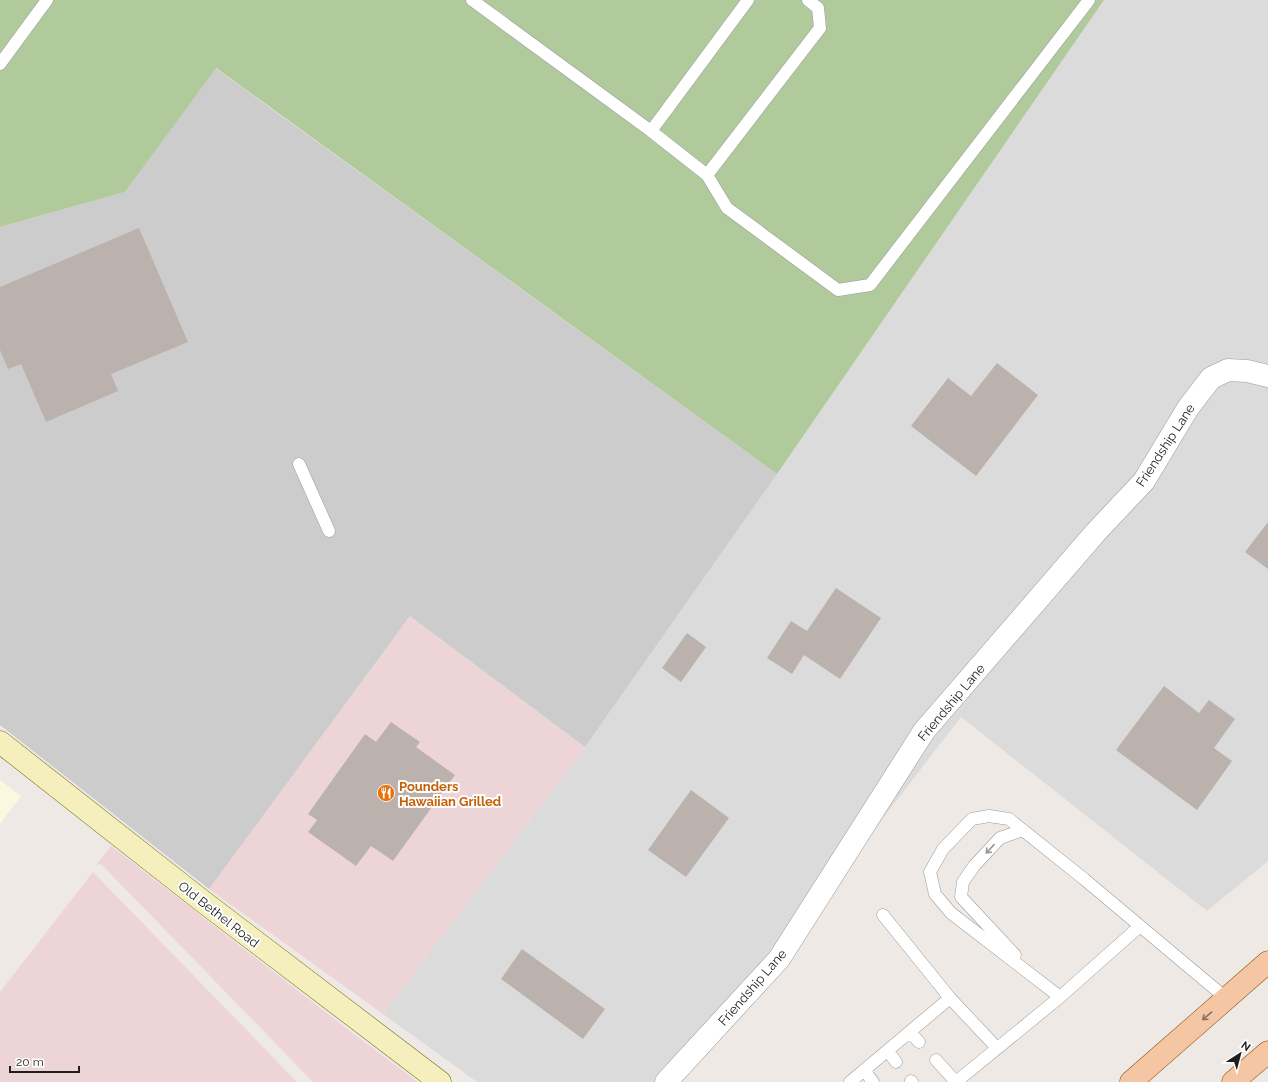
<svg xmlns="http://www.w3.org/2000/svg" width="1268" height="1082" viewBox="0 0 1268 1082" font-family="Raleway,sans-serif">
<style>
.residential{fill:#dcdbdb}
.commercial{fill:#edd5d7}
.education{fill:#fcf8df}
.religious{fill:#ccc}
.forest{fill:#b0ca9c}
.building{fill:#bbb2ae}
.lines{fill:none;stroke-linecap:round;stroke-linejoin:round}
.lane-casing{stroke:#9b9b9b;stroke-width:13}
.street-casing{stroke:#9b9b9b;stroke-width:23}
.secondary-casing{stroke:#6c690d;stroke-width:23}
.primary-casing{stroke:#8b500c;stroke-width:23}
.lane{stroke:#fff;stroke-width:12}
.street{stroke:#fff;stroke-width:22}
.secondary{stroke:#f4efbc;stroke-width:22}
.primary{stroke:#f4c6a3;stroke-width:22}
.oneway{stroke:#9a9a9a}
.oneway2{stroke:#897260}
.labels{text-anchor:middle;stroke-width:4;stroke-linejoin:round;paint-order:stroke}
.street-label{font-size:13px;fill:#1e1e1e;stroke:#fff}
.food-label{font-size:13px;font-weight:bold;fill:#c56008;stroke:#fff;text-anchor:start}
</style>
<rect width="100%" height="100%" fill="#eee9e4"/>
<path class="residential" d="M1104,0H1268V861L1207,911L961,717L679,1082H477L383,1014L585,747L777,474Z"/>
<path class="commercial" d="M410,616L585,747L383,1014L209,889Z
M111,846L359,1038L418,1082H313L101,864L96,865Z
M93,872L297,1082H0V992Z"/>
<path class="education" d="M0,780L21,796L0,824Z"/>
<path class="religious" d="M215,68L777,474L585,747L410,616L209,889L0,725V227L125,192Z"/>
<path class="forest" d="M0,0H1104L777,474L216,68L125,192L0,227Z"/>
<path class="building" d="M139,228L188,342L111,374L118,391L46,422L21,364L8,369L0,350V287Z
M997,363L1038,395L976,476L911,426L948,378L971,396Z
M1268,522V569L1245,552Z
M836,588L881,618L840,679L804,655L792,674L767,658L791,621L807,631Z
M687,633L706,647L681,682L662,668Z
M1164,686L1199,713L1209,700L1235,719L1214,748L1232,761L1197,810L1116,750Z
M391,722L420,742L416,747L455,775L393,861L371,846L356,866L308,832L317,820L308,814L365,734L376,742Z
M691,790L729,818L686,877L648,850Z
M522,949L605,1009L583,1039L501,979Z"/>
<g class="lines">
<defs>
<path id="lane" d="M472,0L651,131L707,175L727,208L838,290L870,285L1089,0
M0,64L47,0
M651,131L748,0
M707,175L820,28L818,8L808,0
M299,464L329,531
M883,915L950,998
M1140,926L1060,997L951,913L935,894L930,872L943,849L972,819L989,816L1009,819L1084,879L1227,999
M1015,955L961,897L963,882L974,866L1000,838L1023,830
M910,1032L919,1042
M888,1051L896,1062
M936,1060L956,1082
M864,1070L873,1082
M911,1081L912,1082
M850,1082L950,998L997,1048
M956,1082L1060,997"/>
<path id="street" d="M666,1082L779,959L924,731L1096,532L1144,481L1188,408L1211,378L1228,370L1247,371L1268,376"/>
<path id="secondary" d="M0,742L201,900L440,1082"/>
<path id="primary" d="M1131,1082L1268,962
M1233,1082L1268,1052"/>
</defs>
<use href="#lane" class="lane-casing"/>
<use href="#street" class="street-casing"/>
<use href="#secondary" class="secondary-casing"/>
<use href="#primary" class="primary-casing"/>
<use href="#lane" class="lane"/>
<use href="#street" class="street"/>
<use href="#secondary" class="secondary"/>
<use href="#primary" class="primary"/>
</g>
<defs><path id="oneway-shaft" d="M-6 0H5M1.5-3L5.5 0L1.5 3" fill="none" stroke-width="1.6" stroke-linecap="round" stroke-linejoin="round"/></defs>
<use class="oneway" href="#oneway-shaft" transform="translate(990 849) rotate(133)"/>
<use class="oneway2" href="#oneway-shaft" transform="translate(1207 1016) rotate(139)"/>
<defs>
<symbol id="restaurant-disc" viewBox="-11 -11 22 22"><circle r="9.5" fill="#e8710a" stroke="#fff"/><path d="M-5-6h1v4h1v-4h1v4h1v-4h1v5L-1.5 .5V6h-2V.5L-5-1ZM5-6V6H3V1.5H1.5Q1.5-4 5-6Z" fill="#fff"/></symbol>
</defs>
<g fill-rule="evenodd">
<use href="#restaurant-disc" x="376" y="783" width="20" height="20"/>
</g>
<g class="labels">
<g class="street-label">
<text transform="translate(1165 445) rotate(-57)" y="5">Friendship Lane</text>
<text transform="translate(951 702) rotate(-50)" y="5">Friendship Lane</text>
<text transform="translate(219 914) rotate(38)" y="5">Old Bethel Road</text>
<text transform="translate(752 987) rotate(-49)" y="5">Friendship Lane</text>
</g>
<g class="food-label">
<text x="399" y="791">Pounders<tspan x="399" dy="15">Hawaiian Grilled</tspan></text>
</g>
</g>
<g transform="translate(1240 1054) rotate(36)" stroke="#ffffff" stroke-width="3" paint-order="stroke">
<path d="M0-3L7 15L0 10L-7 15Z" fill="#1e1e1e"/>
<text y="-6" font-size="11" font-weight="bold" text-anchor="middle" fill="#1e1e1e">N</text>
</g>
<path d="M10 1066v6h69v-6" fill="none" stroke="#1e1e1e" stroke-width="2"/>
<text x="16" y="1066" font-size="12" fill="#1e1e1e" stroke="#ffffff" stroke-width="3" paint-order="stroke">20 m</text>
</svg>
